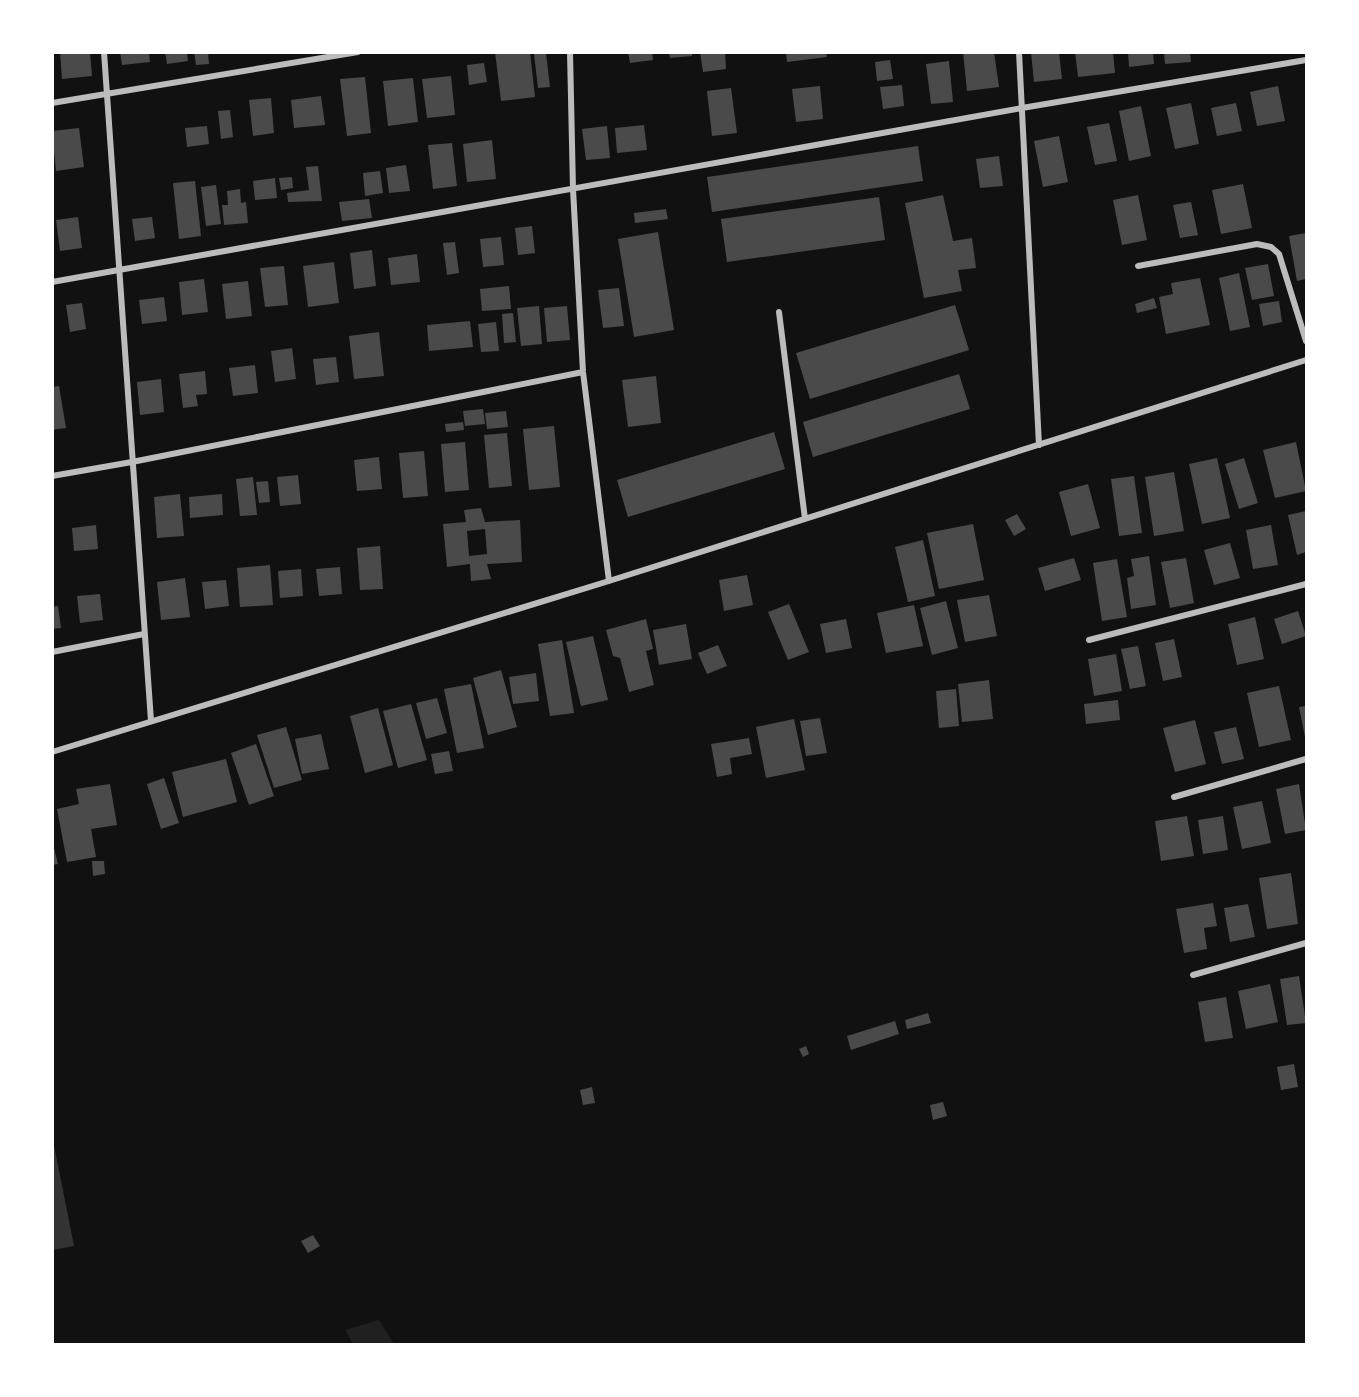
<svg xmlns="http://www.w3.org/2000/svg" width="1359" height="1397" viewBox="0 0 1359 1397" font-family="Quicksand,sans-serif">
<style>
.green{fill:#202020}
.water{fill:#333}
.building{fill:#4a4a4a;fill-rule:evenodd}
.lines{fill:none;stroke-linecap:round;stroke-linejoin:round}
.minor{stroke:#bcbcbc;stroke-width:6}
</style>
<rect width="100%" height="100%" fill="#111"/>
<path class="green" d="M379,1320L394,1344H353L345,1330Z"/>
<path class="water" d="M52,1135L74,1246L53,1250H52Z"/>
<path class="building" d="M60,52H90L92,76L62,79Z
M120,52H149L150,62L122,65Z
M165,52H187L188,61L167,64Z
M194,52H208L209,64L196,65Z
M495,52H530L535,97L501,101Z
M628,52H652L653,60L630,63Z
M669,52H692V56L670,58Z
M700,52H725L726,69L703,72Z
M786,52H826L827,57L787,62Z
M963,52H994L999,87L967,91Z
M1031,52H1059L1062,79L1034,82Z
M1075,52H1113L1115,73L1078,77Z
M1128,52H1153L1154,64L1129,67Z
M1164,52H1190L1191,62L1165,64Z
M546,53L550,87L538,88L534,54Z
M890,60L893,79L877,81L875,62Z
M949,61L953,102L931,104L926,64Z
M484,63L487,82L469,85L467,65Z
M451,76L455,115L427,118L422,79Z
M365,77L371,133L347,136L340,79Z
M413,78L418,122L388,126L383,81Z
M902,85L904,106L883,109L880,87Z
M820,86L823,119L796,122L792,89Z
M1278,86L1285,121L1257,126L1250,92Z
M731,88L737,133L712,136L707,91Z
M321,96L325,125L294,128L291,100Z
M271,98L274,133L253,136L249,100Z
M1191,103L1199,144L1175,149L1166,108Z
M1236,103L1242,131L1217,136L1211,108Z
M1141,106L1151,156L1129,161L1119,111Z
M230,110L233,137L221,139L218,111Z
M1109,123L1117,161L1095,165L1087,127Z
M644,125L647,150L617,153L615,128Z
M207,126L209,144L187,147L185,128Z
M607,126L610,158L586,160L582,129Z
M79,128L84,167L56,171L52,131Z
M1059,136L1068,182L1043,187L1034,141Z
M492,140L496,179L467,182L463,144Z
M452,143L457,186L433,189L428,145Z
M918,146L923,181L712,212L707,177Z
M999,156L1003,186L980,188L976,159Z
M406,165L410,191L389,193L386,168Z
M318,166L322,201L288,202L287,193L309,190L306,167Z
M380,171L383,193L365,196L363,173Z
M292,177L293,188L281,190L279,178Z
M275,178L277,198L255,200L253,181Z
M195,181L201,236L179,239L173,183Z
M1243,184L1252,228L1221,234L1212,190Z
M216,185L221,224L206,226L201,187Z
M240,189L241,203L246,202L248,223L224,225L222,205H228L227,191Z
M943,195L953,241L972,238L976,268L958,270L962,291L924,298L905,203Z
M1138,195L1147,240L1122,245L1113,200Z
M879,197L885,240L727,262L721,219Z
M369,199L372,218L342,221L339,202Z
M1191,202L1198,235L1180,238L1173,205Z
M666,209L668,219L635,223L634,213Z
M78,217L82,248L60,251L56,220Z
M152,217L155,238L135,241L132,219Z
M532,226L535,253L518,255L515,228Z
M658,232L674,330L634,337L618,239Z
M1306,233V279L1297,281L1289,236Z
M501,237L504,265L483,267L480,239Z
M455,242L459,273L447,275L443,243Z
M372,250L376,286L354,289L350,253Z
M417,254L420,282L391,285L388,258Z
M334,262L339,303L308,307L303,266Z
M1268,264L1274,296L1252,300L1245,268Z
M284,266L288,305L265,307L260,268Z
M1239,273L1250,327L1230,331L1219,278Z
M1200,278L1210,325L1166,334L1159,297L1173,294L1171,283Z
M204,279L208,312L182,315L179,282Z
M248,281L252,316L226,319L222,284Z
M509,286L511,309L482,311L480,289Z
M619,288L624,326L603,328L598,290Z
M164,297L167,321L142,324L139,300Z
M1154,298L1157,308L1137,313L1135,304Z
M1279,301L1282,322L1263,326L1259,304Z
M82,303L86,329L70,332L66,305Z
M955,305L969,350L810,399L796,353Z
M539,306L542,344L521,346L517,308Z
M567,306L570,340L547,342L544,308Z
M513,313L516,342L504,343L502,314Z
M470,321L473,347L429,351L427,325Z
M496,322L499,351L481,352L478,324Z
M379,332L384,376L354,379L349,336Z
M292,348L296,379L275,382L271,351Z
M336,357L339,382L316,385L313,359Z
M255,365L258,393L233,396L229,368Z
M205,371L207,394L196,395L198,406L183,408L179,374Z
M959,374L970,409L813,457L803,422Z
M656,376L661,423L628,427L622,380Z
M161,379L164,412L140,415L137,382Z
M59,386L66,428L52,430V387Z
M483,409L485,424L465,426L463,411Z
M506,411L508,427L487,429L485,413Z
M463,422L464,430L446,432L445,424Z
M554,426L560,487L529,490L523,429Z
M774,432L785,469L628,517L617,480Z
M507,433L512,486L489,488L484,435Z
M465,442L469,490L445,492L441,444Z
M1296,442L1306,491L1275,498L1263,450Z
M424,451L428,496L403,498L399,453Z
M379,457L382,489L357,491L354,460Z
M1217,458L1230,518L1202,524L1189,464Z
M1244,458L1258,503L1239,509L1225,464Z
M1174,472L1184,531L1154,536L1145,477Z
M298,475L301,504L280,506L277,477Z
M1134,476L1142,533L1119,536L1111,479Z
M253,477L257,515L240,516L236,479Z
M268,481L270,502L259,503L256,482Z
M1088,484L1100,528L1071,536L1059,492Z
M180,494L184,536L157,538L154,497Z
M222,494L223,515L190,518L189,497Z
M481,508L485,522L520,520L522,562L487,564L491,579L471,581L470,564L447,567L443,524L466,522L464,510ZM485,529L487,554L469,556L467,531Z
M1306,511V552L1297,555L1288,515Z
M1017,514L1026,529L1014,536L1005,520Z
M973,524L984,580L939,589L927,533Z
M96,525L98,549L74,551L72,528Z
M1271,525L1278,565L1253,569L1246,530Z
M923,540L935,596L908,602L895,547Z
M1230,543L1240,578L1214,585L1204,550Z
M380,546L383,589L360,590L357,548Z
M1149,556L1156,605L1131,609L1127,578L1134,576L1131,559Z
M1074,558L1081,580L1045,591L1038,568Z
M1186,558L1194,603L1170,608L1161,562Z
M1117,559L1127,617L1102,621L1093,563Z
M270,565L273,605L240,607L237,568Z
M340,567L342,594L319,596L316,569Z
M301,569L303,596L280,598L278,571Z
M747,575L753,605L724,611L719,580Z
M185,578L190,617L161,620L157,582Z
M226,580L229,606L205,609L202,582Z
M100,594L103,620L80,623L77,596Z
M989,595L997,636L965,642L957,600Z
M946,601L958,648L932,655L920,608Z
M789,604L809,652L788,660L768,612Z
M914,605L923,646L886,653L877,613Z
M58,606L61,628L52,629V607Z
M1298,611L1306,636L1282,644L1274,619Z
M1255,617L1264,659L1237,665L1228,624Z
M646,619L653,649L646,651L654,685L629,692L620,658L613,656L606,630Z
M846,619L852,648L826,653L820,624Z
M686,624L692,659L659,665L653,630Z
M593,636L608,700L581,706L566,642Z
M1174,639L1182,677L1163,681L1155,643Z
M562,640L574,713L550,716L538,644Z
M718,645L727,666L707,674L698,653Z
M1138,646L1146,686L1130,689L1121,649Z
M1116,654L1122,691L1094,696L1088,659Z
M501,670L517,727L488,735L473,678Z
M536,673L539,701L513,704L509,677Z
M989,680L993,719L962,722L958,684Z
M471,684L484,748L457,753L444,689Z
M1279,686L1291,740L1259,747L1247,693Z
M956,689L959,726L939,728L936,691Z
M437,698L447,733L426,739L416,703Z
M1118,700L1120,720L1086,724L1084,704Z
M411,704L427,760L398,768L383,711Z
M1306,706V737H1305L1299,707Z
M378,708L393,765L365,773L350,716Z
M820,718L827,753L806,756L800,721Z
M794,719L805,770L766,778L756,727Z
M1195,720L1206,764L1175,772L1163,728Z
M286,727L302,780L274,788L257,735Z
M1236,727L1244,759L1222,764L1214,732Z
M321,734L329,769L302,774L295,739Z
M749,738L752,754L730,758L732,774L717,777L711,744Z
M256,744L274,796L249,805L231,753Z
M449,751L453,771L435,774L431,754Z
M226,759L237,802L183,817L172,772Z
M164,778L179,823L161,829L147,784Z
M110,784L117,825L91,829L96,857L67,862L57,809L79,804L76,789Z
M1299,784L1306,830L1285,834L1276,789Z
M1262,801L1271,843L1242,849L1233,807Z
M1187,816L1194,856L1161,861L1155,821Z
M1223,816L1228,850L1203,854L1198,820Z
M52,840L58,864L52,865Z
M92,861H104L105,874L93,876Z
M1291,873L1298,924L1267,929L1259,878Z
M1213,903L1217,926L1204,928L1207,949L1184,953L1176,909Z
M1248,904L1255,937L1230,942L1224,908Z
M1299,976L1306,1023L1287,1025L1280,979Z
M1270,984L1278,1022L1246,1029L1238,991Z
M1226,997L1233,1038L1205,1042L1198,1002Z
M928,1013L931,1023L907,1029L905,1020Z
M895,1021L899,1034L851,1050L847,1036Z
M806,1046L809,1054L803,1057L799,1049Z
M1294,1064L1298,1087L1281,1090L1277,1067Z
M592,1087L595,1103L583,1105L580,1090Z
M943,1102L947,1116L933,1120L930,1105Z
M313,1235L320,1246L308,1253L301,1241Z"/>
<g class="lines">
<path class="minor" d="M104,52L151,721
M570,52L573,189L583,372L609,581
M1019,52L1039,445
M52,103L358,52
M1138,266L1257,244L1271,247L1279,254L1306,341
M52,282L1022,108L1306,60
M779,312L805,519
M52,476L132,462L583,372
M1089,640L1306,584
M52,652L144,634
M52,752L609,581L1306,360
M1174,797L1306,759
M1193,975L1306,943"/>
</g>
<rect width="1359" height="1397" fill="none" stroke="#ffffff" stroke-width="108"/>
</svg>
